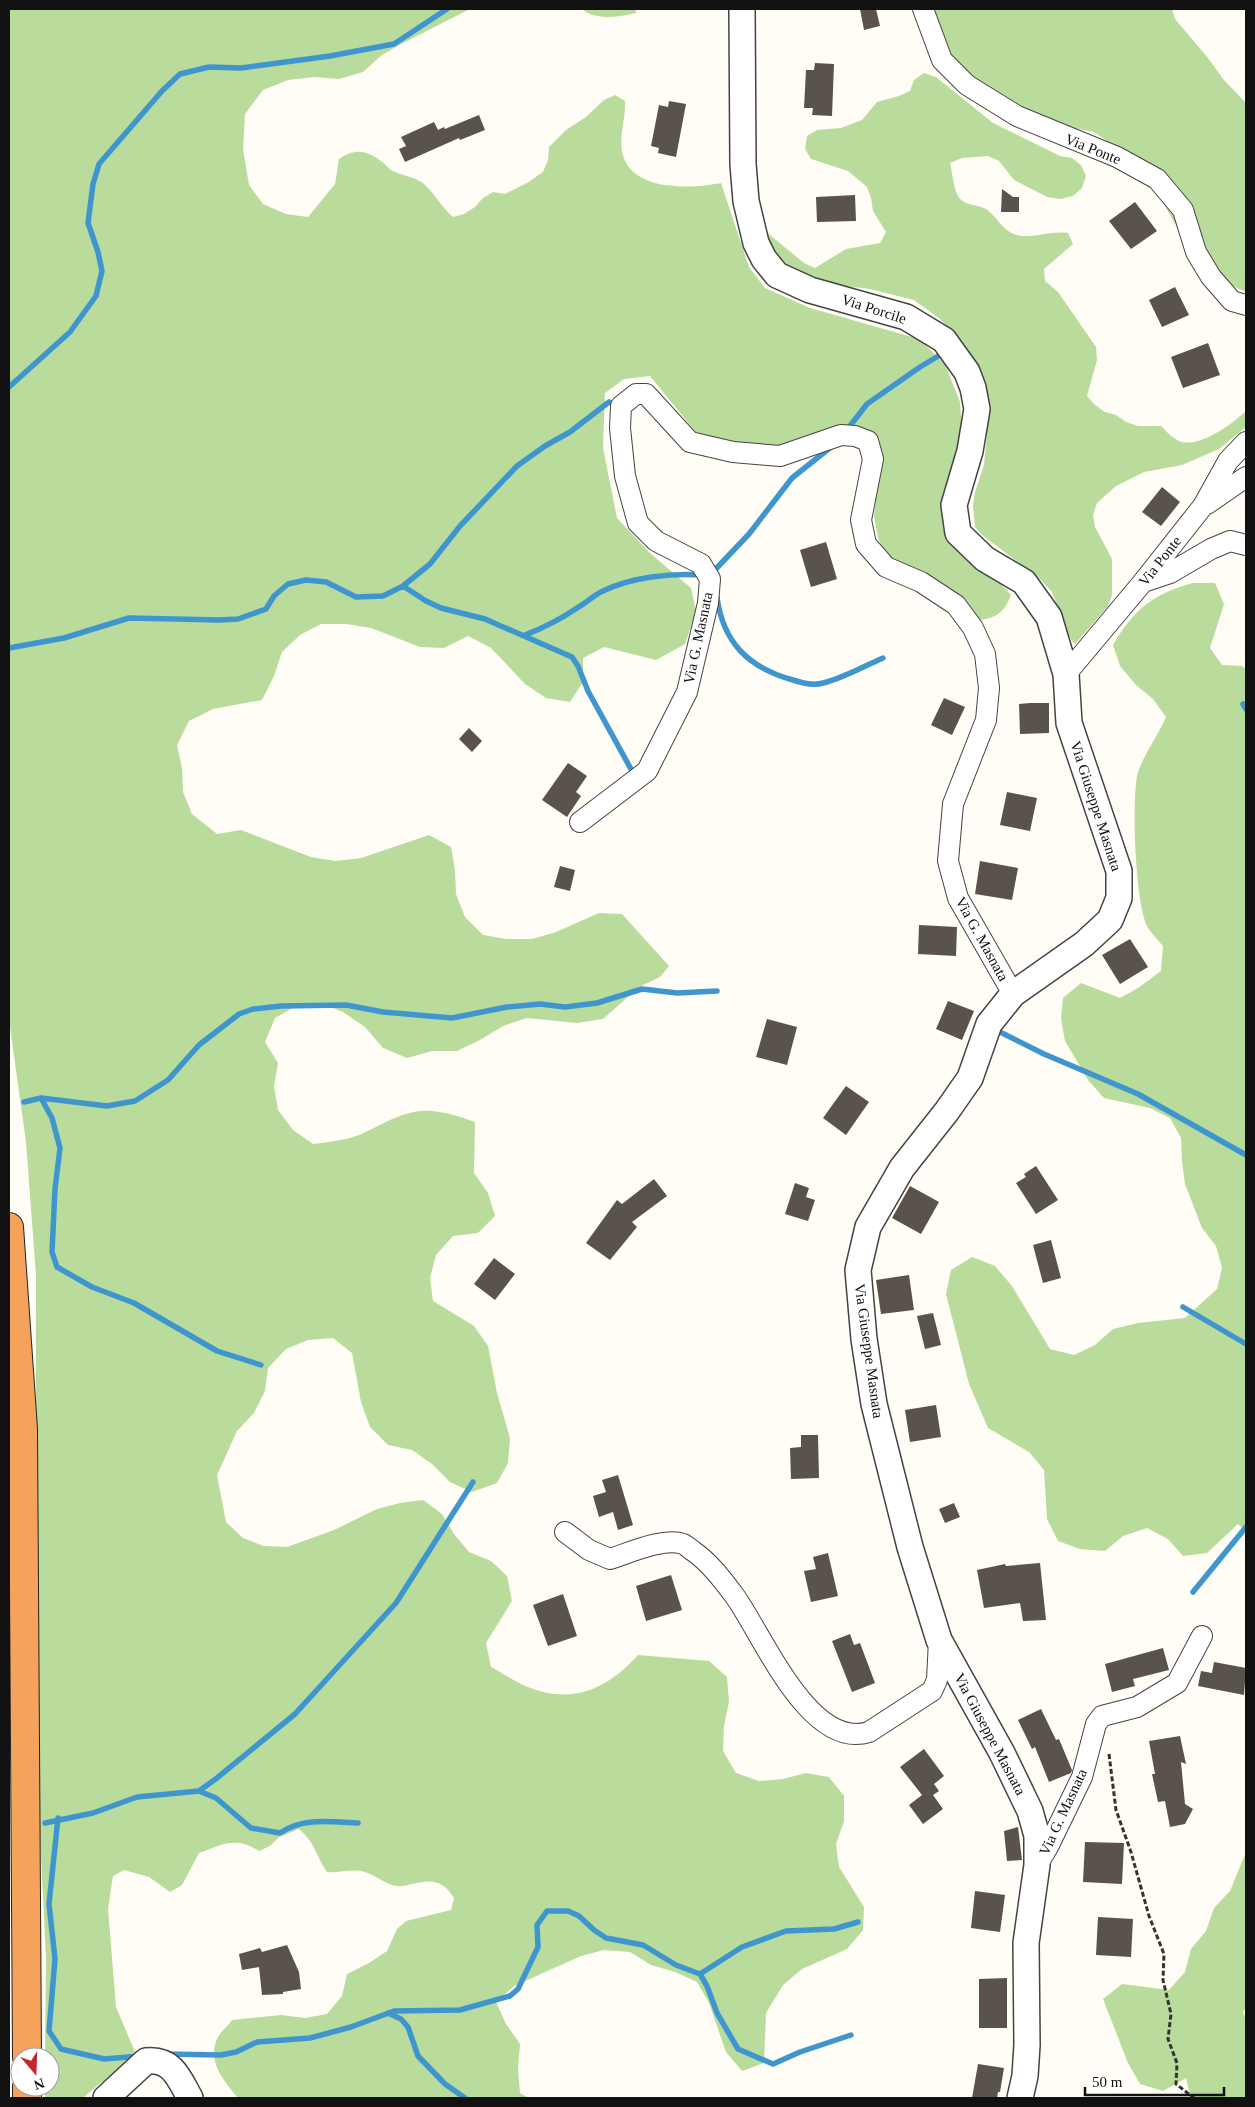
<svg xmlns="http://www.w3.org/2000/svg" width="1255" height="2107" viewBox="0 0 1255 2107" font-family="'Times New Roman',serif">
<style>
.forest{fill:#b9dc9c}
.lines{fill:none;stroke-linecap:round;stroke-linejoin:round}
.stream{stroke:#3f96cf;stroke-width:5.5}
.building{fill:#5a524d}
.minor-casing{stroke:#444;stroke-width:22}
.tertiary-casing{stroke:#444;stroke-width:28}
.motorway-casing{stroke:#222;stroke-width:30}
.path{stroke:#333;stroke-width:3;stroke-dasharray:5 2.5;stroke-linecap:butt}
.minor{stroke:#fff;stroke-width:20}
.tertiary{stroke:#fff;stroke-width:25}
.motorway{stroke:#f5a25d;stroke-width:28}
.labels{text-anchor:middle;stroke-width:5;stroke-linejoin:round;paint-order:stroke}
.street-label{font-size:15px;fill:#111;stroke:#fff}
</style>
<rect width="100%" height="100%" fill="#fffdf5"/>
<path class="forest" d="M9,9H470L403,43L382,55L363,72L339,79L314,77L288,80L263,90L245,114L243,149L249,185L263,204L286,214L308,217L335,184L339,159C355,148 366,150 381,161C386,164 388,169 393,171C403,176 417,177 425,185C436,195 442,208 453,217L464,214L475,207L483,198L493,192L505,194L527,183L543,172L548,160L549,147L566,130L586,117L604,100L615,95L625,101C626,118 619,134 622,151C629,192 690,189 721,183L749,267L765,288L810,308L919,339L945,364L960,402L962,433L946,525L1011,595C1005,611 997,618 980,620L888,559L878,538L874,516L880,456L841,428L770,448L699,436L650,376L624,379L605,393L603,448L617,518L651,554L691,588L696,611L685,644L656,660L604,647L583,658V682L570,702L546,698L525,684L491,648L468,636L444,648L420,647L371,628L346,624H321L300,635L282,652L274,676L262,700L213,709L189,721L177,745L182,768L183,792L192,814L217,834L241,830L311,857L335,861L361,858L429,835L451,847L455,870L456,894L465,917L483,935L506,939H532L556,932L599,913L622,914L669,966L660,977L639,987L603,1019L577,1023L527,1018L503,1026L480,1040L457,1051H432L407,1058L383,1048L365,1027L343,1012L320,1003L296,1006L275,1018L265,1042L278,1063L274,1086L278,1110L293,1130L313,1144C329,1142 347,1140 362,1134C383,1124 406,1109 431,1111C446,1112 461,1117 475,1122L474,1173L488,1193L495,1216L478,1233L453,1236L436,1255L430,1278L433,1301L474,1326L488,1346L497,1393L510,1438L508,1463L497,1483L472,1492L450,1482L432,1464L412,1450L388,1445L370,1427L361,1402L352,1353L333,1338L308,1340L286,1349L268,1368L265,1391L254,1413L237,1431L217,1475L226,1522L243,1538L264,1546L287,1547L334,1530L377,1509L400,1503L423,1500L442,1514L454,1534L469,1552L491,1561L507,1576L512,1601L486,1643L491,1667C503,1673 516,1683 528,1687C573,1705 607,1689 638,1655L709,1661L727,1677L729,1702L724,1726L723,1751L736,1773L759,1781L783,1779L806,1773L829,1777L844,1796V1821L836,1844L839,1867L864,1907L863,1930L847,1949L802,1969L783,1985L766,2013L764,2063L742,2071L726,2052L709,2003L697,1982L675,1972L651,1965L630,1952L604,1950L581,1956L514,1986L496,2002L506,2024L520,2044L518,2069L520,2093L529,2098H238C224,2081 207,2062 217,2039C220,2032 228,2026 232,2020L281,2015L305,2018L327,2014L342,1996L347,1974L369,1963L387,1951L397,1929L406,1921L451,1910L454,1898C443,1880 432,1879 412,1884C407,1885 402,1887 397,1886C384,1884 376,1875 365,1872C354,1868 340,1873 327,1872C315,1854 316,1844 299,1829L279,1837L270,1846L259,1851C236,1836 223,1844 199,1853L182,1885L170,1892L149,1877L124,1870L113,1876L108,1909L116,2007L135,2052L131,2063L99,2084L83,2098H45V2087H50V2057H45L46,1959L35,1731L36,1275L26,1142L9,1020Z
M581,9H636V13C618,17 598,21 581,9Z
M929,9H1172L1175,19L1208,58L1223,79L1246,103V292L1224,282L1192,254L1142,165L1094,132L1044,122L994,97L950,63Z
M924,73L936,77L993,123L1060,156L1072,158L1081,165L1086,176L1082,188L1073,196L1060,199L1047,197L1014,180L999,161L988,156L962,158L950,163C952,171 954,190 958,196C964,206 977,204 986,209C999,218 1003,234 1022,236C1038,237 1052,231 1068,233L1073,244L1044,269L1045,281L1058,292L1096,347L1097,360L1087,396L1095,405L1105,412L1116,415L1126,422L1138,426H1161C1166,431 1172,438 1179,441C1199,449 1232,424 1246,411V427L1219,449L1182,465L1144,472L1116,486L1097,503L1093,515L1095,527L1112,559V595L1108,606L1075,644L1071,640L1052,592L1038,577L983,536L975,527L973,506L975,492L984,465L987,434L983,391L967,348L940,319L914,300L870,289L814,282L779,263L767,244L765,231L804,263L815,268L846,249L880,243L886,232L873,211L871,198L867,187L848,171L811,159L805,149L807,136L817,130L841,128L862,120L877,102L899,96L910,91L914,80Z
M1193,583H1215L1224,604L1210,648L1222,665L1242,666L1246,669V1532L1238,1524L1207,1553L1183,1556L1168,1539L1147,1528L1123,1536L1105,1551L1080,1549L1058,1541L1047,1519L1044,1470L1029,1452L988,1428L969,1384L946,1294L951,1270L972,1257L995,1266L1012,1286L1050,1349L1074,1355L1095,1345L1113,1329L1138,1323L1185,1318L1217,1289L1222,1268L1216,1246L1202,1228L1185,1184L1182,1161L1181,1138L1170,1118L1150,1108L1104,1098L1088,1080L1065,1041L1061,1019L1063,998L1081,983L1120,998L1138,988L1161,971L1163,946C1158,940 1152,934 1148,928C1135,906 1131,796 1138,772C1145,752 1158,736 1166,717L1153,699L1136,685L1120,666L1113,645C1134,609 1153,594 1193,583Z
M1246,1852V2008L1243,2012L1246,2020V2098H1191L1186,2078L1163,2091L1140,2084L1128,2063L1103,1999L1122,1984L1169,1990L1185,1972L1191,1949L1206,1931L1214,1908L1230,1891Z"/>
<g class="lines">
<path class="stream" d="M9,387L70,332L96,296L102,271L98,252L88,223L93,184L99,164L162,91L180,74L209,67L241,68L330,56L394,44L447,9
M846,431L867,404L920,367L945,352
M711,574L749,534L792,478L831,447
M403,586L426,601L441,608L485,619L572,657L578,666L588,691L632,771H639
M717,597C723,643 749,668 793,680C803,683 813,686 823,683C844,678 864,666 883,658
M525,635C543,628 561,619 577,608C586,603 594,595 603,591C632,577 670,573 702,575
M9,648L64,638L129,618L220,620L238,619L266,609L274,596L288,584L306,580L326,582L356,597L383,596L403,586L430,564L460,526L517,466L545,446L570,432L609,402
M1243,704L1246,709
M1002,1033L1044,1054L1138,1094L1246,1155
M41,1098L52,1118L60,1148L55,1189L52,1252L57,1267L92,1287L134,1303L217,1351L261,1365
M24,1102L41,1098L107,1106L135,1101L168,1080L199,1045L239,1014L253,1009L281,1006L346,1005L383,1012L452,1018L507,1007L540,1004L565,1007L597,1003L642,989L677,993L717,991
M1183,1307L1246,1344
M1193,1592L1246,1527
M199,1791L216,1798L251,1828L280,1833C304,1817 331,1822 358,1823
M58,1818L49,1904L55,1959L49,2031L61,2049L104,2059L140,2056
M45,1823L93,1813L137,1797L199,1791L217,1778L295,1714L396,1603L473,1482
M700,1974L742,1947L786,1931L834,1929L858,1922
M388,2013L401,2019L408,2027L418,2056L445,2084L465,2098
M166,2054L221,2055L236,2052L257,2042L310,2038L351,2027L394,2011L460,2010L510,1996L518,1989L538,1947L537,1925L547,1911H568L579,1916L594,1930L606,1938L643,1945L676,1965L700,1974L707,1986L717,2013L738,2049L773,2064L800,2052L851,2035"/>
</g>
<path class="building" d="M860,9H876L880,26L864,30Z
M815,63L834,64L832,116L812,115L813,108H804L806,70H814Z
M669,101L686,104L676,157L658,153L659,148L651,146L659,105L668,107Z
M479,115L485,130L460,140L459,138L405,162L399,149L406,146L401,137L434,122L438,130L444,127L445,129Z
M1002,189L1013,197H1019V212H1001Z
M855,195L856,221L817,222L816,197Z
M1135,202L1157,231L1131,249L1109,221Z
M1175,287L1189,315L1162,327L1149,300Z
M1208,343L1220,375L1183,388L1171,357Z
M1162,487L1180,502L1161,526L1142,512Z
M826,542L837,579L811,587L800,550Z
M944,698L965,707L952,735L931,725Z
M1030,703H1049V733L1020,734L1019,704Z
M469,728L482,741L472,752L459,739Z
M568,763L587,776L576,792L581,796L567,817L542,800Z
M1007,792L1037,798L1030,831L1000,825Z
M980,861L1018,868L1012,900L975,894Z
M560,866L575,870L570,891L554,887Z
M919,925L957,927L956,956L918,954Z
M1130,939L1148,967L1120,984L1102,955Z
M948,1001L974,1011L962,1040L936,1029Z
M767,1019L797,1027L787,1065L756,1057Z
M846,1086L869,1102L846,1135L823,1118Z
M1036,1166L1058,1200L1036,1214L1016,1183L1026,1177L1024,1174Z
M654,1179L667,1196L632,1222L637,1227L610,1260L586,1243L617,1200L622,1204Z
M795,1183L809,1188L806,1197L815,1200L808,1221L785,1214Z
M910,1186L939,1202L921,1234L892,1218Z
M1051,1240L1061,1278L1043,1283L1033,1245Z
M494,1258L515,1274L495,1300L474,1284Z
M909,1275L914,1310L881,1314L876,1280Z
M933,1313L941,1345L925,1349L917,1316Z
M936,1405L941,1437L910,1442L905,1410Z
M801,1435H818L819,1478L791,1479L790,1448L801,1447Z
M618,1475L633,1525L618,1530L613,1512L599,1517L593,1496L606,1492L602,1480Z
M954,1503L960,1517L945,1523L939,1509Z
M828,1553L838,1596L811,1602L804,1571L816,1569L813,1557Z
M1040,1563L1046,1620L1023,1621L1020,1603L984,1608L977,1570L1005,1564L1006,1566Z
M671,1575L682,1610L646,1621L636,1586Z
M563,1594L577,1636L548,1646L533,1605Z
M850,1634L854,1645L860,1643L875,1683L852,1692L832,1641Z
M1163,1648L1169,1670L1133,1679L1135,1686L1112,1692L1105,1664Z
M1214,1662L1246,1668L1244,1695L1198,1686L1201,1671L1212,1673Z
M1041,1709L1056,1740L1059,1739L1072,1770L1071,1773L1049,1782L1035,1747L1032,1749L1018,1720Z
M1180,1736L1186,1764L1181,1762L1185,1804L1193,1809L1185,1824L1170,1827L1165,1801L1158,1802L1152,1774H1155L1149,1741Z
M924,1749L944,1776L934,1784L939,1791L933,1795L943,1809L923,1824L909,1805L922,1795L900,1767Z
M1018,1827L1022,1860L1007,1861L1004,1831Z
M1085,1842L1124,1843L1122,1884L1083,1882Z
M975,1891L1005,1895L1000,1932L971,1928Z
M1098,1917L1133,1919L1131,1957L1096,1955Z
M287,1945L299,1972L301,1989L283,1992V1994L262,1995L259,1967L242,1970L239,1954L260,1948L262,1952Z
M1007,1978V2028H979V1979Z
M978,2064L1004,2068L1000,2092H998L997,2098H972Z"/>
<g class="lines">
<defs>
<path id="minor" d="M923,9L942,60L967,85L1017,116L1117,157L1157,179L1183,210L1196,252L1211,277L1232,301L1246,305
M1207,504L1246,477
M1143,582L1170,573L1211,549L1230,541L1246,545
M1066,674L1143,582L1203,506L1228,461L1246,442
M580,822L647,771L687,692L708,603L710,579L701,564L656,541L638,523L625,476L620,428L621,406L636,394H646L690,442L733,452L780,456L841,435L855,436L868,441L873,459L861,520L866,544L886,567L921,582L956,605L973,628L985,654L989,688L986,720L953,804L948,861L958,898L1013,994
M565,1532L589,1550L610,1559C629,1553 664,1537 683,1544C686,1545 690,1549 693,1551C709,1562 722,1579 734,1595C762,1633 809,1751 869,1732L932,1691L937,1680L939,1640
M1037,1865L1048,1847L1082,1777L1096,1724L1102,1716L1137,1707L1177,1683L1202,1636"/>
<path id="tertiary" d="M742,9L743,164L746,201L756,243L764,259L777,275L810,290L906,317L944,340L967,372L973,388L977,409L970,451L954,505L958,533L985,559L1024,582L1049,617L1066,674L1069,723L1119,871V898L1110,920L1084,944L1013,994L989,1024L970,1078L947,1111L902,1168L868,1227L858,1270L864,1339L874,1404L910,1547L939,1640L1002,1753L1030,1811L1037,1836V1865L1026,1943L1027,2045L1025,2076L1020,2098
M106,2098L146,2061C172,2058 179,2078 190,2098"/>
<path id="motorway" d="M9,1227L23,1429L27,2057
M27,2087V2098"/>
</defs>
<use href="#minor" class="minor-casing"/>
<use href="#tertiary" class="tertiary-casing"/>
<use href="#motorway" class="motorway-casing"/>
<path class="path" d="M1109,1754L1116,1810L1131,1852L1149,1916L1164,1954L1163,1980L1171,2014L1168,2039L1177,2063L1176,2084L1194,2098"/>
<use href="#minor" class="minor"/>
<use href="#tertiary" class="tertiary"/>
<use href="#motorway" class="motorway"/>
</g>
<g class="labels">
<g class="street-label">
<text transform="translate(1093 149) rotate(22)" y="5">Via Ponte</text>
<text transform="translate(874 309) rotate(18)" y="5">Via Porcile</text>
<text transform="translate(1160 561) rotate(-52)" y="5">Via Ponte</text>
<text transform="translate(698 638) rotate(-78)" y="5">Via G. Masnata</text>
<text transform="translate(1096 806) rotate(72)" y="5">Via Giuseppe Masnata</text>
<text transform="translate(982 939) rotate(61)" y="5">Via G. Masnata</text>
<text transform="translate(869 1351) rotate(82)" y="5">Via Giuseppe Masnata</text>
<text transform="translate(990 1734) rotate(62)" y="5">Via Giuseppe Masnata</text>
<text transform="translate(1063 1812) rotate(-65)" y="5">Via G. Masnata</text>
</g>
</g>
<rect width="1255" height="2107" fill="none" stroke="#111111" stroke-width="20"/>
<g transform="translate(35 2072) rotate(161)"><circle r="24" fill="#ffffff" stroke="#a0a0a0"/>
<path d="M0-4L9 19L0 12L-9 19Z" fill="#c4262e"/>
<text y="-8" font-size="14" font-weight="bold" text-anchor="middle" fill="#111111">N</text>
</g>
<path d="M1085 2087v8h139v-8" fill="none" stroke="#111111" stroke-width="2.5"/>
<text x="1092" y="2087" font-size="15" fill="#111111" stroke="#ffffff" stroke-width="4" paint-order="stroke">50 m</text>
</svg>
